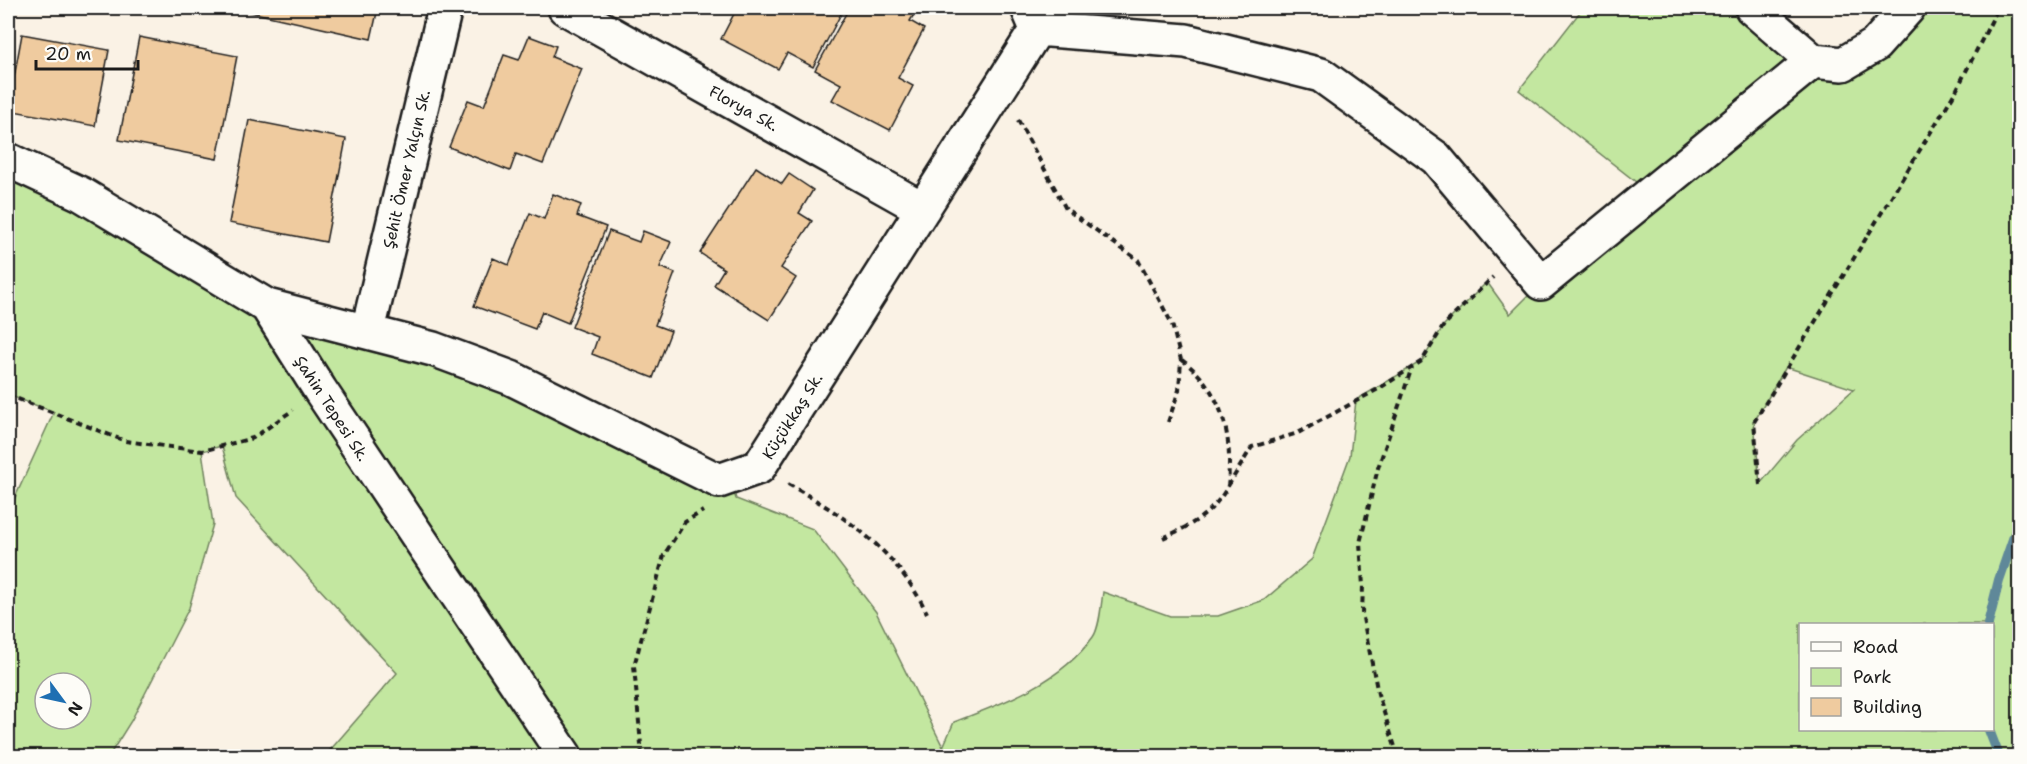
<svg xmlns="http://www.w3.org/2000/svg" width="2027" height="764" viewBox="0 0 2027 764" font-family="'Shantell Sans',sans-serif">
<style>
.green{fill:#c3e7a0;stroke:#70825e;stroke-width:1.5;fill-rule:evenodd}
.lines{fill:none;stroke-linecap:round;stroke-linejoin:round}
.stream{stroke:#5f8899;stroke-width:10}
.building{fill:#efcb9f;stroke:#1c1c1c;stroke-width:1.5}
.minor-casing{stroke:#1c1c1c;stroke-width:38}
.tertiary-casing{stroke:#1c1c1c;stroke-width:38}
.path{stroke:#1c1c1c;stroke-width:4;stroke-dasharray:6 4.5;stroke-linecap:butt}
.minor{stroke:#fdfcf7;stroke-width:33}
.tertiary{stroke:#fdfcf7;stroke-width:33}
.labels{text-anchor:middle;stroke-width:4.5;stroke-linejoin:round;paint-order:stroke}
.street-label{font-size:16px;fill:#1c1c1c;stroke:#fdfcf7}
</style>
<rect width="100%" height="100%" fill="#faf2e5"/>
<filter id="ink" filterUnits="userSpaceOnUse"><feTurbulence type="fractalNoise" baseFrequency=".0167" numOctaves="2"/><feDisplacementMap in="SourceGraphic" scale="12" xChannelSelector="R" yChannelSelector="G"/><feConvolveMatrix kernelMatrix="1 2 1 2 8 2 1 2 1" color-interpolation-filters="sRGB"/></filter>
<g filter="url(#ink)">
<path class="green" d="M1583,8H1752L1843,64L1908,8H2019V756H325L397,673L236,498L222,446L202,451L213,524L189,608L131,721L109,756H8V513L54,412L8,395V160L267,306L368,330L729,478L736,499L813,529L876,612L943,747L954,722C1004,703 1060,683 1093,637C1100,627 1101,605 1103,592L1170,616H1218L1264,600L1312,559L1350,456L1356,400L1422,361L1444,325L1487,282L1510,314L1541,283L1650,193L1519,90ZM1786,367L1854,389L1797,440L1760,484L1754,422ZM1800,624H1992V730H1800ZM45,683H81V719H45Z"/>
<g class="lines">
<path class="stream" d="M1988,624L1999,580L2020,519
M1989,730L1999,756"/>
</g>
<path class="building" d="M233,8H378L371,39Z
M737,8H844L813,67L787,53L778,69L721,39Z
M849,8H918L910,21L924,29L898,78L913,86L890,130L832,100L841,84L815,70Z
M22,34L109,50L95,126L8,110Z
M529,36L556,46L552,57L582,69L543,164L516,154L510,171L449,147L468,100L484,106L504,55L519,60Z
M139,37L237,56L217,159L119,140Z
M249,120L346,139L326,242L229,223Z
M756,167L782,184L789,174L813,190L799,213L812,221L781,268L796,278L769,320L714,285L724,269L700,253Z
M553,194L581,205L577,216L606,227L568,323L542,312L535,329L474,306L493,258L509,265L530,213L544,219Z
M609,231L639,242L643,231L671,242L660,267L675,273L655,325L671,331L653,378L592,354L598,337L572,327Z"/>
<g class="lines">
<defs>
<path id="minor" d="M565,8L923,209
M1037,29L1186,41L1321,75L1436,158L1541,283L1813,61
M8,160L81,194L267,306L320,390L565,756
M267,306L433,349L511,378L719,481L759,467L1037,29L1028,8
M368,330L445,8"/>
<path id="tertiary" d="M1752,8L1813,61L1843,64L1875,45L1908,8"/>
</defs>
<use href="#minor" class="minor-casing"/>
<use href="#tertiary" class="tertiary-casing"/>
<path class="path" d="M1018,120L1066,209L1138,260L1172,324L1181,360L1179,390L1167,425
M8,395L125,441L202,451L253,438L293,410
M788,484C848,518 896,550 927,613
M1760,485L1754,422L1957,89L1998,8
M1228,486L1252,447L1298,433L1380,388L1422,361L1444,325L1493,277
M1163,538C1191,525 1210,516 1227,488C1230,482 1228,472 1229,465C1230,423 1216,385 1182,360
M642,756L634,666L664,555L685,522L703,511
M1398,756L1378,694L1362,613L1363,586L1360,543L1378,468L1412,367"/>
<use href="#minor" class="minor"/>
<use href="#tertiary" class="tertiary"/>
</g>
</g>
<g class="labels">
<g class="street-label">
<text transform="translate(744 108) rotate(29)" y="6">Florya Sk.</text>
<text transform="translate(406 169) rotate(-77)" y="6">Şehit Ömer Yalçın Sk.</text>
<text transform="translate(332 408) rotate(57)" y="6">Şahin Tepesi Sk.</text>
<text transform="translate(792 416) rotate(-58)" y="6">Küçükkaş Sk.</text>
</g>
</g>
<rect width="2027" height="764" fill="none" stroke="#fdfcf7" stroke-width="30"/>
<rect x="15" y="15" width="1997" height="734" fill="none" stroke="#1c1c1c" stroke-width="2" filter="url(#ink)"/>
<rect x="1799" y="623" width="195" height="108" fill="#fdfcf7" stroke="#a3a29f" stroke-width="1.5"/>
<rect x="1811" y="642" width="30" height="9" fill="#fdfcf7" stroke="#a3a29f" stroke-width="1.5"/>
<text x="1853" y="653" font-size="18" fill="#1c1c1c">Road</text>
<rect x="1811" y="668" width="30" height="18" fill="#c3e7a0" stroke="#a3a29f" stroke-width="1.5"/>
<text x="1853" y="683" font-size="18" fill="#1c1c1c">Park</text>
<rect x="1811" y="698" width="30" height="18" fill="#efcb9f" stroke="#a3a29f" stroke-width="1.5"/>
<text x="1853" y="713" font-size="18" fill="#1c1c1c">Building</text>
<g transform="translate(63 701) rotate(123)"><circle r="28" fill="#fdfcf7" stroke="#a3a29f" stroke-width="1.5"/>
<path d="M0-4.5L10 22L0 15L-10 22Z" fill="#1f6fb2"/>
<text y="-9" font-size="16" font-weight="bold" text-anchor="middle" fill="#1c1c1c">N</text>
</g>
<path d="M36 60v9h102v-9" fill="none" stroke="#1c1c1c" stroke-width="3"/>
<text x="45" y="60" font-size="18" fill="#1c1c1c" stroke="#fdfcf7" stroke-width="4.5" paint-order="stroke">20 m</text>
</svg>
